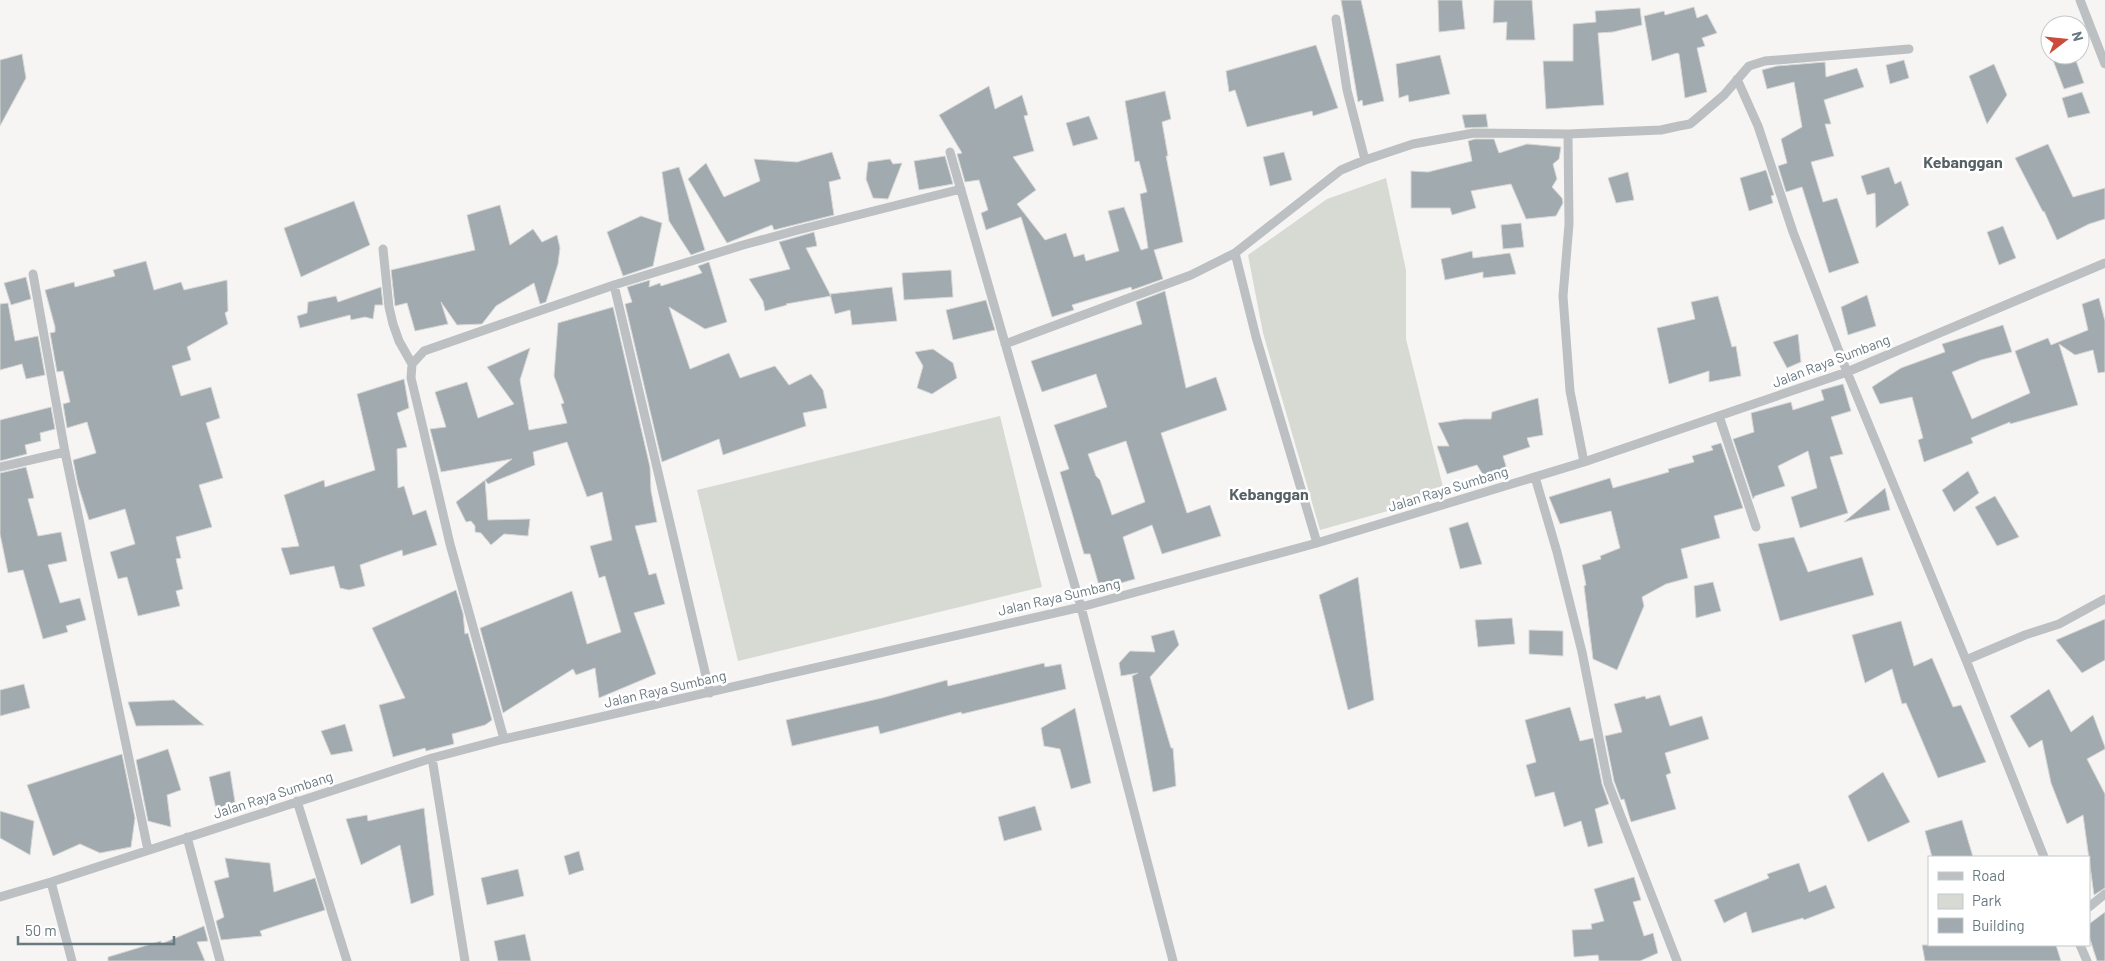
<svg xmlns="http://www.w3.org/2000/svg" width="2105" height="961" viewBox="0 0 2105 961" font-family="Barlow,sans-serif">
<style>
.green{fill:#d6dad3}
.building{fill:#a1aaae;stroke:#d7d7d6;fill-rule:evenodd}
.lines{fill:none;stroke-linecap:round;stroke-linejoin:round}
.minor{stroke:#bcc0c2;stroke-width:9}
.labels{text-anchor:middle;stroke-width:5;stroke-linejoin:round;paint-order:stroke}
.street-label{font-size:14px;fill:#697980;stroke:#fff}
.quarter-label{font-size:16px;font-weight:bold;fill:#566166;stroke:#fff}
</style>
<rect width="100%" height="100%" fill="#f6f5f3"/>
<path class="green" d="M1386,178L1406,270V339L1445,495L1320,530L1263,333L1248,255L1327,199Z
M1000,416L1042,587L738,661L697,490Z"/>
<path class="building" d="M1341,0H1361L1384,101L1363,106L1362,100L1358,102Z
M1438,0H1462L1465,29L1439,32Z
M1494,0H1532L1535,40H1506L1507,22L1493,23Z
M1694,7L1697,18L1707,14L1717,33L1702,38L1705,46L1697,48L1707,92L1685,98L1679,54L1677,53L1652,61L1644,16L1664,11L1665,15Z
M1640,8L1642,25L1613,32L1598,33L1604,105L1546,109L1543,61H1573V24L1596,22L1595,11Z
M1316,45L1338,108L1313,116L1312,111L1247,127L1235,90L1229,92L1226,71Z
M22,54L26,78L0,126V60Z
M1440,55L1450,94L1409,102L1408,95L1399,98L1396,64Z
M2051,55H2074L2084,83L2064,89Z
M1904,60L1909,78L1890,84L1886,65Z
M1825,62L1826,77L1857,68L1864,87L1824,100L1831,124H1825L1834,156L1811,162L1823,202L1837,198L1859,263L1829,273L1802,187L1786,192L1778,166L1787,163L1781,139L1802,127L1794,82L1767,89L1762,70L1777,66Z
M1994,64L2007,95L1987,124L1969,76Z
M989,86L995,109L1022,95L1028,115L1024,116L1034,151L1013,157L1036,190L1017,204L1045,240L1066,233L1074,257L1084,254L1086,261L1119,251L1108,211L1124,207L1141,250L1148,248L1140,194L1147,192L1139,161L1135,162L1125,101L1165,91L1171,119L1162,122L1168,156H1166L1183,242L1154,250L1163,279L1132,290L1131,287L1072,305L1074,310L1052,317L1021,217L986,230L981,213L988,210L979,180L965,182L957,154L962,153L939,115Z
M2082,92L2090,113L2068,118L2062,98Z
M1486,114L1488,127L1465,128L1462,115Z
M1089,116L1098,139L1073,146L1066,123Z
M1475,139H1494L1499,153L1527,144L1561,147L1559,159L1553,164L1557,179L1552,187L1562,198L1563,203L1556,216L1526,219L1511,184L1471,191L1476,208L1452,215L1450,208H1411V171L1428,172L1472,161L1468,141Z
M2048,144L2073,197L2105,188V219L2089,224L2057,240L2044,211L2043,212L2015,158Z
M832,152L841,179L829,182L834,215L774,230L772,225L727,243L688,179L706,163L724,197L760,181L754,159L797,162Z
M1284,152L1292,180L1270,186L1263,157Z
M945,156L953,184L919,190L914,161Z
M890,159L893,164L902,163L888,199L873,198L866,179L868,162Z
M679,167L705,250L691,255L669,221L662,172Z
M1889,167L1895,184L1901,181L1909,205L1876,228L1875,193L1867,195L1861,176Z
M1766,170L1774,195L1771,196L1773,203L1749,211L1740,178Z
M1628,172L1634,200L1616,203L1608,178Z
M354,201L370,245L301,277L284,228Z
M500,205L510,245L533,229L542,242L557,235L560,248L558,264L546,302L540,304L534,283L496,306L482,324L457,325L441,302L448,324L415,331L407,303L395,306L391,270L475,250L467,215Z
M641,216L662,223L653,266L623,276L607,232Z
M1521,223L1524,247L1503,249L1501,225Z
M2003,226L2016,258L1999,265L1987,232Z
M814,232L817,246L806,248L831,296L786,304L787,305L765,311L763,301L749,279L790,269L779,242Z
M1472,251L1473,258L1510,253L1516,274L1483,278V272L1445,280L1441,259Z
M146,261L154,290L181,282L184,290L227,280L228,311L225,313L228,324L187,347L191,360L172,366L181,396L211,387L220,418L206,423L223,478L199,485L212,527L176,537L181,558L176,559L183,589L176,591L180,606L138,616L127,577L118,579L110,552L135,544L125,509L89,520L78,485L73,460L96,453L87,422L67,428L63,404L70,402L63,371L57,372L50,333L55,332V327L45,290L74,282L75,287L115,276L113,270Z
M709,262L727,322L705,329L669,307L690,369L729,353L740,378L775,366L789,385L811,374L823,390L827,408L803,413L806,426L723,455L719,439L662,462L625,304L632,302L627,287L650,280L649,287L660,283L661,286L702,273L698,266Z
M951,270L953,297L904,300L902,273Z
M26,277L31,299L11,305L4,283Z
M381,287L383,305H375L373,319L365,317L351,320L350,315L300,328L297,316L307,313L308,302L336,296L338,302Z
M892,287L897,321L852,325L850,310L835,314L830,294Z
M1165,291L1186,388L1216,377L1227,410L1161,433L1187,513L1210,505L1221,536L1162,554L1152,525L1123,537L1135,579L1100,589L1090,554H1084L1060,472L1069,469L1054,425L1107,407L1096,374L1042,392L1031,361L1142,324L1136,302ZM1126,441L1145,502L1112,515L1100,480L1096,476L1088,454Z
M1867,295L1876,326L1848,335L1841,307Z
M1718,296L1732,347L1736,346L1741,376L1709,382V371L1669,384L1657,328L1695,319L1691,302Z
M2099,298L2105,321V372L2098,373L2093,350L2075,355L2059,344L2078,405L2010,424V422L1971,438L1973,443L1924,462L1918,440L1923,438L1912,397L1880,404L1872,387L1901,368L1945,352L1942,344L2003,325L2012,352L1981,360L1952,372L1972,419L2030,393L2015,351L2048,338L2051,345L2088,330L2082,304Z
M986,300L995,330L953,340L946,310Z
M8,303L15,341L38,336L45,375L26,379L22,364L0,370V304Z
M613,307L650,467L651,491L657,522L635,526L649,575L656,573L665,604L634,613L656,674L599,698L595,668L576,675L573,669L503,713L480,628L572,591L587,644L621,632L605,576L599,578L590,546L612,540L602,492L587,497L567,442L533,452L535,465L488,484L485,480L512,459L441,472L430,429L446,427L435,392L467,382L478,418L514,404L487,367L530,348L520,380L529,430L567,423L561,404L564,403L554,376L558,323Z
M1798,334L1801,362L1787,368L1773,342Z
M933,349L953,363L957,378L932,394L917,388L923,366L915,352Z
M404,379L409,408L397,413L407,447L397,449L398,488L404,486L413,515L426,510L437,545L403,556L402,550L360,565L365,586L349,590L340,588L334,566L290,575L281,548L299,546L284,495L324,480L325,487L375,470L357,394Z
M1843,384L1851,411L1831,417L1843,454L1830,457L1848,513L1800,528L1791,497L1817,488L1808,451L1778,466L1785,486L1755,496L1753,499L1733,439L1754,432L1751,413L1791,402L1793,410L1824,400L1821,390Z
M1538,398L1543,435L1527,438L1530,447L1503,456L1509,476L1488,483L1477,465L1447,474L1437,446H1449L1438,423L1464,419H1491L1492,412Z
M51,407L55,429L40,433L41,441L25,445L27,454L0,461V420Z
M1721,443L1743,508L1714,516L1720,538L1681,549L1688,578L1666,584L1642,597L1644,606L1617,670L1593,659L1584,586L1586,585L1582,565L1601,559L1600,556L1620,548L1611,511L1560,524L1549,497L1610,478L1613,488L1669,472L1668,469L1694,462L1692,456L1713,450L1711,446Z
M26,467L34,498L28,499L38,536L61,532L67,561L48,565L60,603L80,598L86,620L66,626L68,632L43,639L23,570L8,573L0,534V473Z
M1968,471L1979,493L1954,512L1942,490Z
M485,480L488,520L530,519L528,536L504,534L491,545L481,533L475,532V526L471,521L466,522L456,502Z
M1885,488L1890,510L1844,522Z
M1995,496L2019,537L1997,546L1975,507Z
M1468,522L1482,564L1460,569L1449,528Z
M1794,537L1808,572L1862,557L1874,595L1780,621L1758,544Z
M1358,577L1374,700L1348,710L1319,595Z
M1713,582L1721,611L1696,618L1694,586Z
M456,590L463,613L465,634L468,633L492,720L485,725L452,734L454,744L426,751L425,748L393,757L379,705L405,698L372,628Z
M1512,618L1515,644L1478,647L1475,620Z
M2105,619V660L2082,673L2056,640Z
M1901,621L1914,666L1932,658L1953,707L1961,705L1986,762L1938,778L1906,703L1902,704L1892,669L1865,683L1852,635Z
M1174,630L1179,645L1150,677L1171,748H1173L1176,786L1153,792L1132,676L1138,673L1121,676L1119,663L1130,651L1155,652L1151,636Z
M1529,630L1563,631V656L1529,654Z
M1044,663L1045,667L1061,664L1066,689L962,714L961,712L880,734L878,726L792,746L786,720L882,698L947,680L948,686Z
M24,684L30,708L0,716V690Z
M2049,689L2071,732L2093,715L2105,747V749L2087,759L2105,794V888L2094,895L2083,815L2067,824L2051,783L2042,740L2029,748L2010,716Z
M1660,695L1670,726L1702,716L1709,739L1665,753L1671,773L1666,775L1676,809L1631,822L1624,799L1621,800L1614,781L1605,736L1622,732L1614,704L1645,696L1646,699Z
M174,700L204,725L136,726L128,702Z
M1570,707L1580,741L1593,738L1602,784L1609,804L1595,809L1603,843L1588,847L1581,821L1564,827L1554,792L1535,797L1526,765L1536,762L1525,720Z
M1075,708L1091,783L1071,789L1060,749L1044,746L1041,728Z
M345,724L353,751L331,755L321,731Z
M168,749L181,790L167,795L171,827L148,821L136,760Z
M122,754L135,818L131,847L100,853L80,844L53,856L27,785Z
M230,771L235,802L216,809L209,777Z
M1883,772L1910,822L1868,842L1848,796Z
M1035,806L1042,830L1004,841L998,817Z
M424,808L434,895L411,904L400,845L361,865L346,819L367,815L368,821Z
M0,811L34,821L30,855L0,838Z
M1962,820L1973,857H1932L1925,831Z
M579,851L584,870L569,875L564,856Z
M225,858L270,863L274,892L315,878L325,910L260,931L262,936L221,940L216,921L224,917L214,881L229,877Z
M1799,863L1809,892L1826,885L1835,908L1804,920L1803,918L1752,933L1746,912L1724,923L1714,900L1769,878L1767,874Z
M518,869L524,896L487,905L481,878Z
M1634,877L1641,900L1633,902L1644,936L1653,933L1658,953L1640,961H1599L1598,955L1574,957L1572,930L1592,929L1591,924L1604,921L1594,889Z
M2105,912V961H2097L2089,936V924Z
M204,926L208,941L197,942L205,961H108V957L161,941V944Z
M525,934L531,961H498L494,941Z
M1922,945H2056L2061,961H1925Z"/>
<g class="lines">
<path class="minor" d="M2080,0L2105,64
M1336,19L1347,90L1365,160
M1737,79L1758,126L1793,232L1847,372L1966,660L2044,857
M1568,134L1569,224L1563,296L1570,391L1584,462
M950,152L1081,607L1173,961
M383,249L389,307L393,324L399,341L412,364L411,378L418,407L450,544L504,739
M1235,253L1256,337L1317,543
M33,274L65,452L148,850
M614,285L710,693
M1005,344L1191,275L1235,253L1341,170L1365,160L1413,144L1474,133L1568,134L1661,130L1679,126L1690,124L1696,119L1724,95L1749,66L1765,61L1909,49
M412,364L424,351L614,285L743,245L798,230L961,189
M1719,416L1756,527
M0,467L65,452
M1535,477L1557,552L1582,652L1608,783L1677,961
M1966,660L2025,635L2059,624L2105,599
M432,758L465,961
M297,801L347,961
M187,837L220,961
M51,882L72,961
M0,897L51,882L432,758L504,739L1081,607L1317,543L1584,462L1847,372L2105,263
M2089,907L2105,894
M2080,945L2087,961"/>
</g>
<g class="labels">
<g class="street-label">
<text transform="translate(1831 361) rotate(-21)" y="5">Jalan Raya Sumbang</text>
<text transform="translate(1448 489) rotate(-17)" y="5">Jalan Raya Sumbang</text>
<text transform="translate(1059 597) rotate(-13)" y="5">Jalan Raya Sumbang</text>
<text transform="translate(665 689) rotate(-13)" y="5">Jalan Raya Sumbang</text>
<text transform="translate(273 795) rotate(-18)" y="5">Jalan Raya Sumbang</text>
</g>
<g class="quarter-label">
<text x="1963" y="168">Kebanggan</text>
<text x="1269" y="500">Kebanggan</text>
</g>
</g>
<rect x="1928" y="856" width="162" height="90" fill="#ffffff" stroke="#c3c9cc"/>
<rect x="1938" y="872" width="25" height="8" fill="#bcc0c2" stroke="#c3c9cc"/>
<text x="1972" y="881" font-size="15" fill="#697980">Road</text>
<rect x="1938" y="894" width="25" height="15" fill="#d6dad3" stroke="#c3c9cc"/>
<text x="1972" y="906" font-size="15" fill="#697980">Park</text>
<rect x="1938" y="918" width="25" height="15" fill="#a1aaae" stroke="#c3c9cc"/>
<text x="1972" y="931" font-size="15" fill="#697980">Building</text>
<g transform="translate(2065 40) rotate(74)"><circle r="24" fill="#ffffff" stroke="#c3c9cc"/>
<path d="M0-4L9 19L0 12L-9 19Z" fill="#cc4b3d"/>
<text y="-8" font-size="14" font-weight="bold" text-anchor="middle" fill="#697980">N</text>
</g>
<path d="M18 936v8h156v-8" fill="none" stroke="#697980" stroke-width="2.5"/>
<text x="25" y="936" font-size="15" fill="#697980" stroke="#ffffff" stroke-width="4" paint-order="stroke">50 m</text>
</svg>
